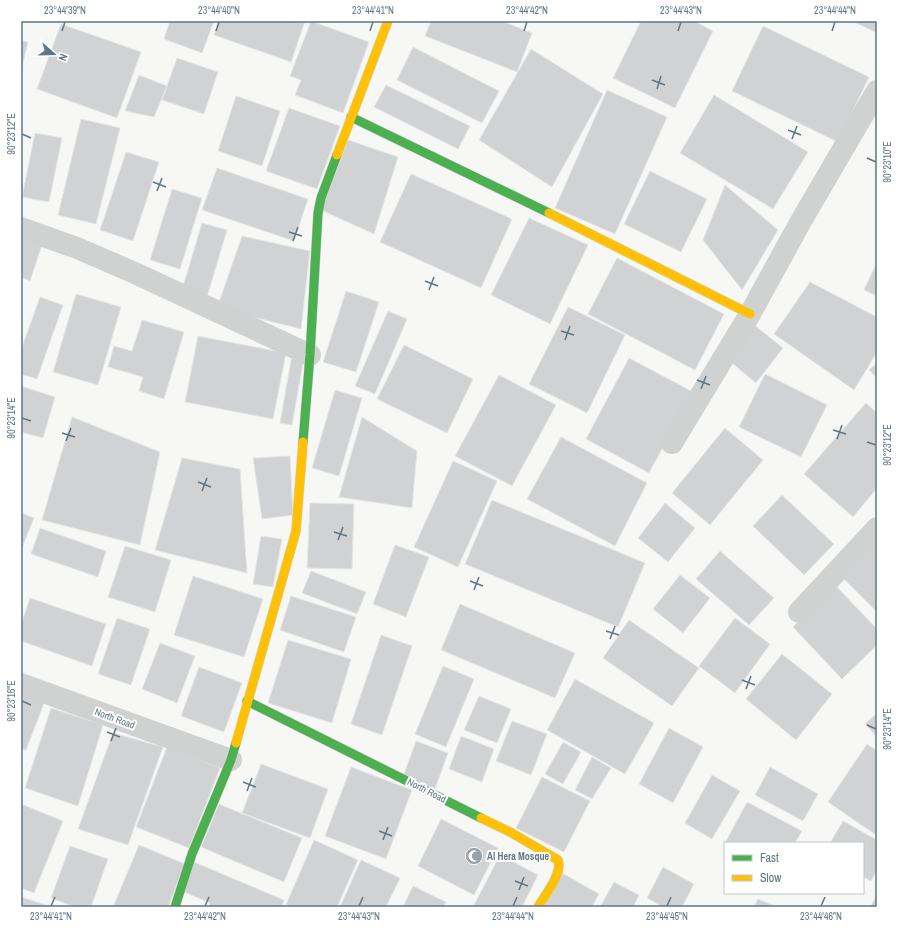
<svg xmlns="http://www.w3.org/2000/svg" width="898" height="928" viewBox="0 0 898 928" font-family="'Archivo Narrow',sans-serif">
<style>
.building{fill:#d0d2d3;stroke:#e6e6e6}
.lines{fill:none;stroke-linecap:round;stroke-linejoin:round}
.fast-casing{stroke:#d4d5d6;stroke-width:10}
.slow-casing{stroke:#d4d5d6;stroke-width:10}
.street{stroke:#d0d1d1;stroke-width:22}
.fast{stroke:#4caf50;stroke-width:9}
.slow{stroke:#ffc107;stroke-width:9}
.ticks{fill:none;stroke:#617683;stroke-width:1.5}
.labels{text-anchor:middle;stroke-width:4;stroke-linejoin:round;paint-order:stroke}
.street-label{font-size:10px;fill:#617683;stroke:#fff}
.poi-label{font-size:10px;font-weight:bold;fill:#617683;stroke:#fff;text-anchor:start}
.neatline{fill:none;stroke:#617683;stroke-width:1.5}
.ticks-label{font-size:10px;text-anchor:middle;fill:#617683}
</style>
<rect width="100%" height="100%" fill="#f7f7f6"/>
<path class="building" d="M170,21H214L202,53L164,39Z
M219,21H305L291,62L214,35Z
M311,21L369,42L343,113L295,95L301,80L290,76Z
M431,21H502L532,33L517,72L425,36Z
M641,21H694L713,31L675,108L613,78Z
M852,21H877V33Z
M61,24L141,52L117,118L37,89Z
M763,26L869,77L838,142L732,91Z
M21,41L28,42L21,71Z
M413,47L499,91L482,123L397,80Z
M531,49L603,94L552,187L479,140Z
M177,58L218,72L204,114L162,100Z
M139,75L167,86L154,117L125,111Z
M386,85L470,126L458,149L374,107Z
M607,90L667,117L615,234L555,208Z
M714,95L808,152L773,209L680,153Z
M236,96L280,111L262,166L218,151Z
M289,108L340,126L317,189L266,171Z
M81,119L120,128L96,224L58,215Z
M35,133L62,138L49,202L22,197Z
M348,140L398,157L374,234L321,210Z
M126,152L159,162L133,241L100,230Z
M217,168L308,199L294,241L202,210Z
M650,171L707,199L681,252L624,224Z
M411,174L512,219L481,288L380,242Z
M725,185L778,230L742,290L703,240Z
M172,189L202,198L180,269L150,260Z
M529,218L588,245L550,324L491,295Z
M202,223L227,230L207,297L182,290Z
M21,231L44,239L30,281L21,277Z
M242,236L310,251L301,329L217,308Z
M617,258L724,314L695,370L588,314Z
M877,262V296L864,290Z
M810,282L877,317V352L854,390L774,334Z
M346,291L379,302L356,372L323,362Z
M76,294L121,307L98,385L53,372Z
M40,297L63,305L37,379L21,374V350Z
M568,307L625,335L587,413L529,384Z
M388,311L407,319L375,394L355,386Z
M142,320L184,332L164,399L139,391L143,377L108,367L114,346L132,351Z
M753,324L783,348L756,383L726,358Z
M198,336L286,353L273,419L185,402Z
M404,345L473,379L447,433L377,399Z
M292,355L304,357L292,425L280,423Z
M629,358L693,392L649,473L586,439Z
M877,363V378L869,370Z
M765,374L827,405L801,457L739,427Z
M499,375L556,405L512,486L455,456Z
M21,386L55,397L43,438L21,432Z
M335,390L362,398L339,476L312,468Z
M866,403L877,413V488L853,517L804,474Z
M72,417L160,452L140,545L42,520Z
M362,417L417,451L412,508L339,497Z
M725,428L763,460L710,525L672,493Z
M561,437L647,483L615,546L527,499Z
M290,456L293,515L262,519L253,458Z
M182,458L240,469L247,573L155,550Z
M453,461L497,481L458,567L414,547Z
M782,495L834,544L804,575L753,526Z
M492,500L645,563L618,627L465,564Z
M310,503L354,504L352,569L307,568Z
M665,503L695,528L668,562L638,538Z
M21,513L34,518L21,550Z
M40,528L106,551L98,577L31,554Z
M261,536L282,539L273,587L253,584Z
M877,539V612L841,576Z
M395,545L429,557L406,617L373,604Z
M125,546L171,560L155,612L108,597Z
M720,551L774,598L749,625L696,579Z
M311,571L366,592L357,614L302,593Z
M680,575L710,598L683,633L653,609Z
M193,576L263,599L244,657L174,635Z
M835,585L877,629V645L842,679L793,627Z
M291,596L356,617L344,652L280,630Z
M30,598L106,624L92,666L21,641V625Z
M460,604L575,653L555,698L441,650Z
M117,618L150,629L131,685L98,674Z
M735,618L770,644L735,693L699,666Z
M629,620L699,668L672,706L603,658Z
M381,635L412,646L382,735L351,724Z
M288,640L351,659L332,723L268,703Z
M160,643L195,656L177,703L142,689Z
M782,654L832,694L796,740L746,699Z
M443,666L474,679L446,747L415,734Z
M199,667L242,683L224,732L181,716Z
M575,679L654,723L625,774L547,730Z
M21,692L45,701L26,750L21,749Z
M479,696L511,709L497,743L464,730Z
M51,708L103,725L78,806L25,788Z
M877,713V737L865,724Z
M512,721L547,734L531,775L496,761Z
M669,728L703,747L673,803L639,784Z
M113,733L163,747L128,845L78,829Z
M461,736L494,749L482,782L449,769Z
M416,741L448,753L435,789L403,777Z
M563,742L581,752L563,784L545,774Z
M867,744L877,751L876,835L828,802Z
M167,747L220,768L189,848L136,827Z
M592,757L611,768L592,799L575,790Z
M261,764L328,789L310,838L242,813Z
M351,767L412,790L386,859L325,836Z
M770,767L818,794L803,821L755,795Z
M712,775L740,791L712,839L685,823Z
M542,777L590,801L564,852L516,828Z
M747,802L802,831L795,843H725Z
M21,804L63,821L34,893L21,888Z
M219,804L302,838L284,882L201,847Z
M441,819L498,848L474,895L418,866Z
M843,821L877,840V870L871,881L863,877V843H830Z
M314,840L358,860L337,907H285Z
M139,845L185,864L168,907H113Z
M70,846L108,859L91,907H75L51,898Z
M500,855L538,875L522,907H473Z
M361,860L400,878L386,907H340Z
M194,862L284,900L282,907H209L210,903L182,891Z
M663,867L694,884L682,907H663L647,898Z
M562,873L599,894L592,907H543Z
M614,882L639,895L633,907H600Z
M413,886L446,902L443,907H403Z
M877,895V907H870Z
M21,897L52,907H21Z
M758,899L777,907H754Z"/>
<g class="lines">
<defs>
<path id="fast" d="M351,117L549,213
M303,442L310,355L318,213L321,198L337,155
M247,701L481,818
M175,907L192,854L231,760L236,743"/>
<path id="slow" d="M337,155L388,21
M549,213L750,314
M236,743L296,531L303,442
M481,818L510,832L558,860C563,873 545,895 538,907"/>
</defs>
<use href="#fast" class="fast-casing"/>
<use href="#slow" class="slow-casing"/>
<path class="street" d="M21,228L77,248L137,274L310,355
M672,443L750,314L801,221L877,91
M799,612L877,528
M21,684L231,760"/>
<use href="#fast" class="fast"/>
<use href="#slow" class="slow"/>
</g>
<path class="ticks" d="M62,31L65,22M216,31L219,22M370,31L373,22M524,31L527,22M678,31L681,22M832,31L835,22M652,80L665,85M657,89L661,76M788,130L801,135M22,134L31,138M792,139L797,126M867,158L876,162M153,182L166,187M157,191L162,178M289,232L302,236M293,241L298,227M425,281L438,286M429,290L434,277M561,331L574,335M565,340L570,326M697,380L710,385M701,389L706,376M22,418L31,421M833,430L846,434M62,433L75,437M837,439L842,425M66,441L71,428M867,442L876,445M198,482L211,487M202,491L207,478M334,532L347,536M338,540L343,527M470,581L483,586M474,590L479,577M606,631L619,635M610,639L615,626M742,680L755,685M746,689L751,676M22,701L31,705M867,725L876,729M107,732L120,737M111,741L116,728M243,782L256,787M247,791L252,778M379,831L392,836M383,840L388,827M515,881L528,886M519,890L524,877M51,906L55,897M205,906L209,897M359,906L363,897M513,906L517,897M667,906L671,897M821,906L825,897"/>
<defs>
<symbol id="mosque-disc" viewBox="-11 -11 22 22"><circle r="9.5" fill="#96a3ab" stroke="#fff"/><path d="M3.5-4.9A6 6 0 1 0 3.5 4.9A5 5 0 1 1 3.5-4.9Z" fill="#fff"/></symbol>
</defs>
<g fill-rule="evenodd">
<use href="#mosque-disc" x="464" y="846" width="20" height="20"/>
</g>
<g class="labels">
<g class="street-label">
<text transform="translate(115 718) rotate(20)" y="4">North Road</text>
<text transform="translate(427 790) rotate(27)" y="4">North Road</text>
</g>
<g class="poi-label">
<text x="487" y="860">Al Hera Mosque</text>
</g>
</g>
<rect width="898" height="928" fill="none" stroke="#ffffff" stroke-width="44"/>
<rect x="724" y="842" width="140" height="52" fill="#ffffff" stroke="#c0c8cd"/>
<rect x="732" y="855" width="20" height="6" fill="#4caf50" stroke="#c0c8cd"/>
<text x="760" y="862" font-size="12" fill="#617683">Fast</text>
<rect x="732" y="875" width="20" height="6" fill="#ffc107" stroke="#c0c8cd"/>
<text x="760" y="882" font-size="12" fill="#617683">Slow</text>
<g transform="translate(54 54) rotate(110)" stroke="#ffffff" stroke-width="3" paint-order="stroke">
<path d="M0-3L7 15L0 10L-7 15Z" fill="#617683"/>
<text y="-6" font-size="11" font-weight="bold" text-anchor="middle" fill="#617683">N</text>
</g>
<rect x="22" y="22" width="854" height="884" class="neatline"/>
<g class="ticks-label">
<text x="65" y="14">23°44'39"N</text>
<text x="219" y="14">23°44'40"N</text>
<text x="373" y="14">23°44'41"N</text>
<text x="527" y="14">23°44'42"N</text>
<text x="681" y="14">23°44'43"N</text>
<text x="835" y="14">23°44'44"N</text>
<text transform="translate(11 134) rotate(-90)" y="4">90°23'12"E</text>
<text transform="translate(887 162) rotate(-90)" y="4">90°23'10"E</text>
<text transform="translate(11 418) rotate(-90)" y="4">90°23'14"E</text>
<text transform="translate(887 445) rotate(-90)" y="4">90°23'12"E</text>
<text transform="translate(11 701) rotate(-90)" y="4">90°23'16"E</text>
<text transform="translate(887 729) rotate(-90)" y="4">90°23'14"E</text>
<text x="51" y="920">23°44'41"N</text>
<text x="205" y="920">23°44'42"N</text>
<text x="359" y="920">23°44'43"N</text>
<text x="513" y="920">23°44'44"N</text>
<text x="667" y="920">23°44'45"N</text>
<text x="821" y="920">23°44'46"N</text>
</g>
</svg>
